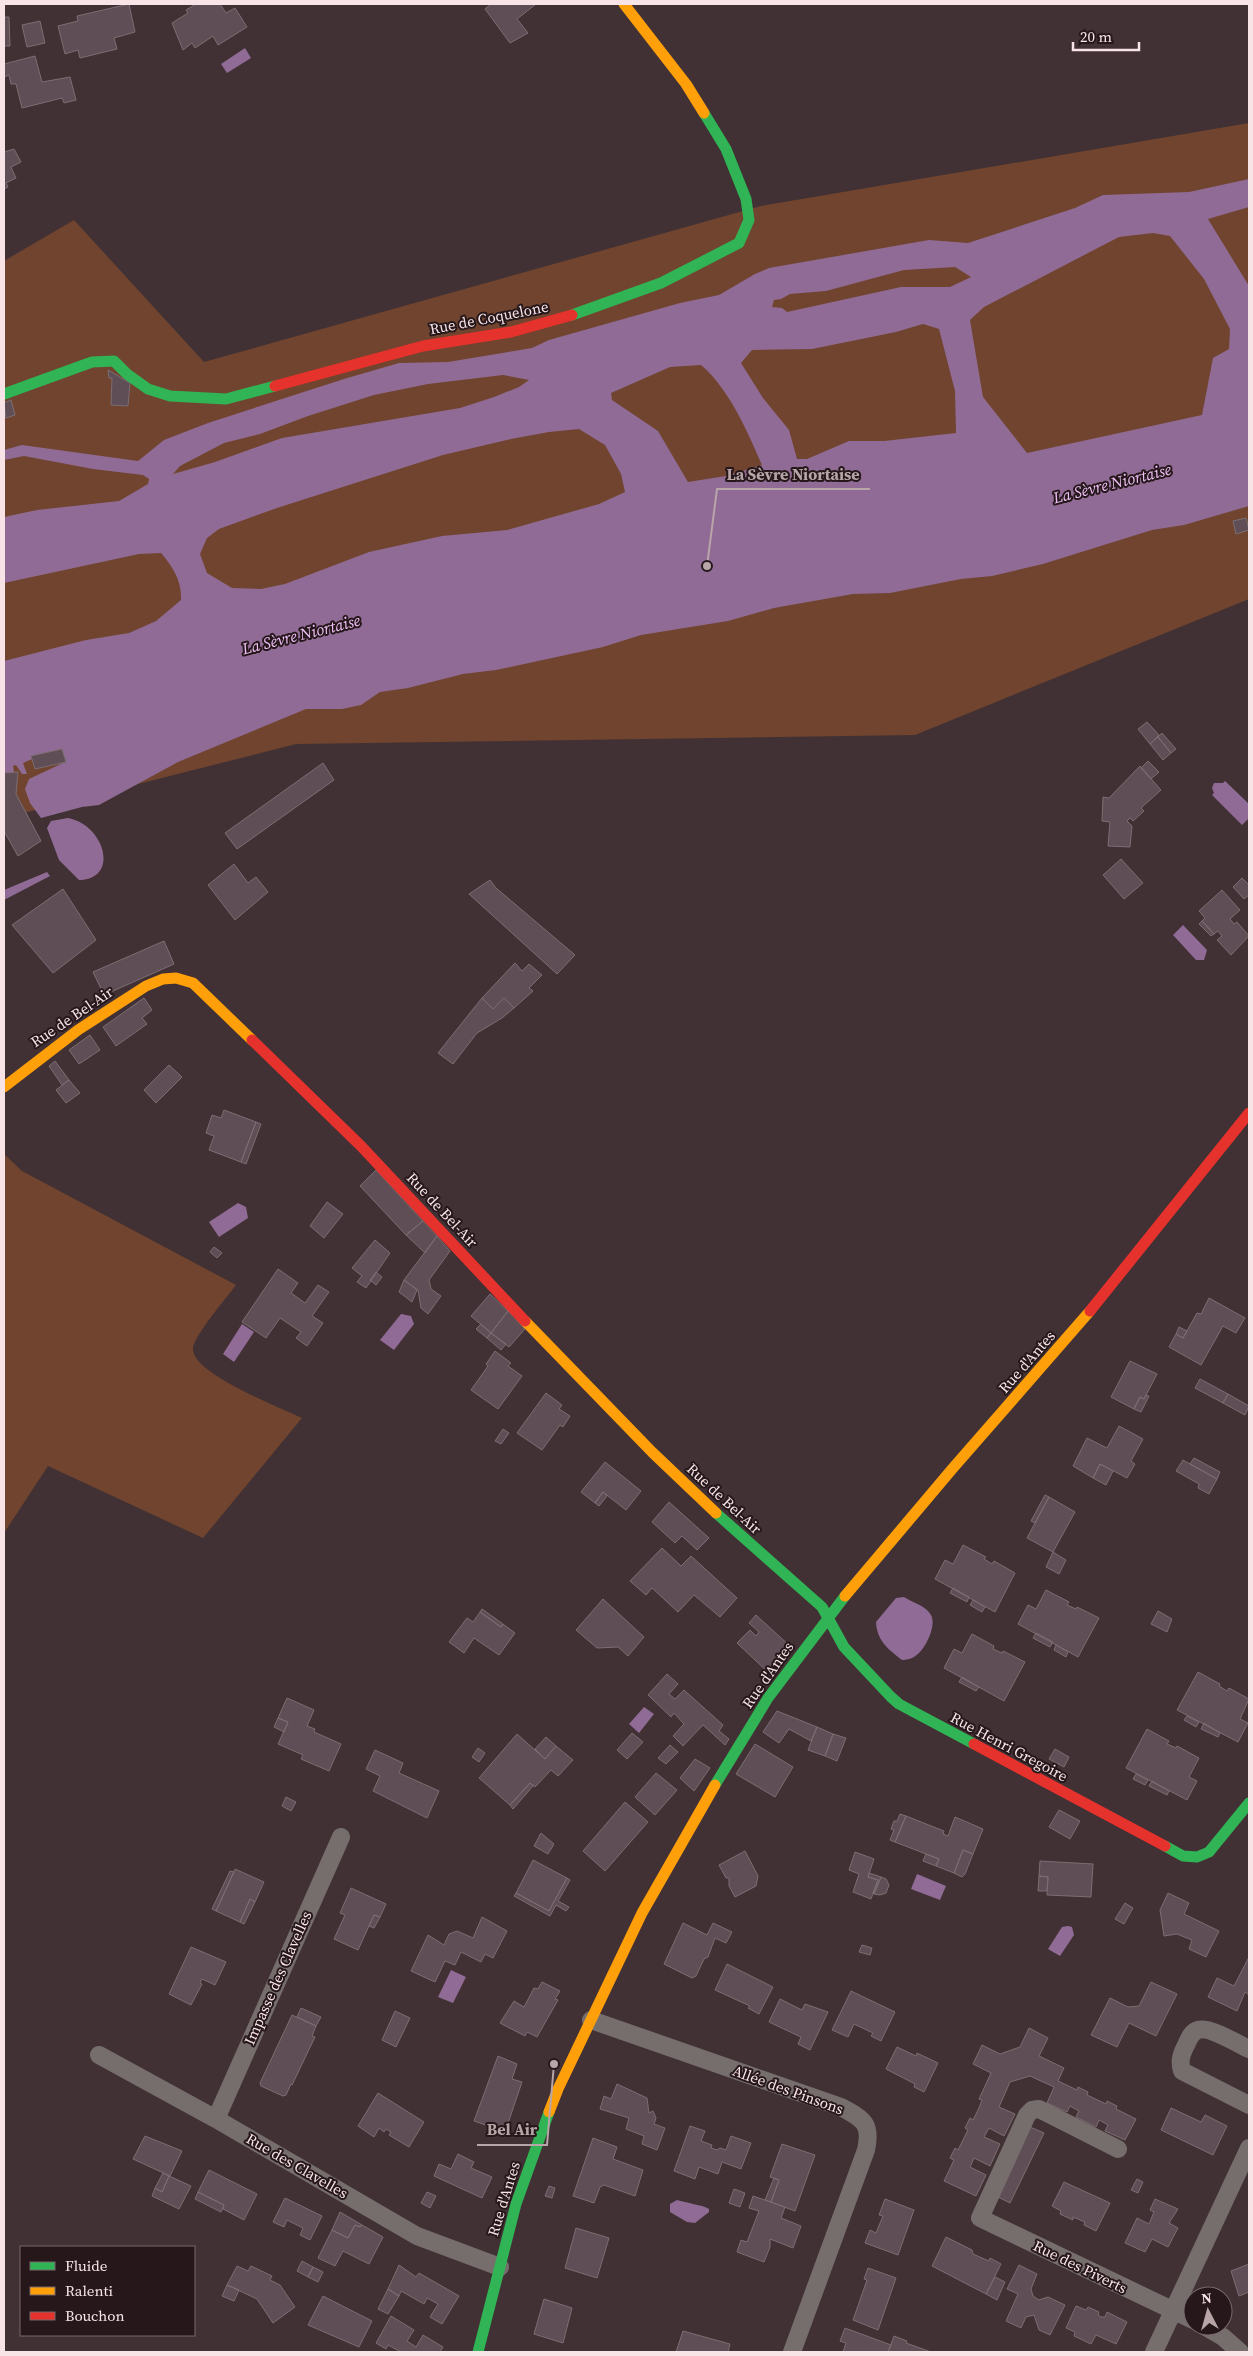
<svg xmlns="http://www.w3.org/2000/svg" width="1253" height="2356" viewBox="0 0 1253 2356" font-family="'Source Serif 4',serif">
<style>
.green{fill:#70442e}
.water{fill:#906b95;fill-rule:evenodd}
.building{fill:#604e56;stroke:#7b6e72}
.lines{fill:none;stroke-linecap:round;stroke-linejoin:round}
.street{stroke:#766d6d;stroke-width:18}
.fast{stroke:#30b455;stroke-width:11}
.slow{stroke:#ff9f0a;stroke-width:11}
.jam{stroke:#e5322d;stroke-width:11}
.labels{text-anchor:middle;stroke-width:4;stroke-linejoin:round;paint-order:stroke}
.street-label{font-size:15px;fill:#f8e3e7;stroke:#25171a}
.water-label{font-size:16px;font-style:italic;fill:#efc0f7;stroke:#25171a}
.leader{fill:none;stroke:#b8a5a8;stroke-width:2}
.callout-dot{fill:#b8a5a8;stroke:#25171a;stroke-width:2}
.callout-label{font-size:16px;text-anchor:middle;font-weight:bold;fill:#b8a5a8;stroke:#25171a;stroke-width:4;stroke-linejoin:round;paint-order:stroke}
</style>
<rect width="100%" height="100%" fill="#413134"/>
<path class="green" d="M1249,123V599L915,735L296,744L4,818V261L74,220L204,362L761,206Z
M4,1154L22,1171L236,1285C227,1297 194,1336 193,1348C190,1373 282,1408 302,1418L203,1538L48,1466L4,1533Z"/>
<path class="water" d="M245,48L251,58L227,73L221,64Z
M1249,179V207L1208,219L1249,286V506L1184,525L1152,530L1043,564L992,576L961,579L890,593L853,594L774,608L728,621L641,635L603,647L496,670L463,674L408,688L380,692L361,705L342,709H306L178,762L99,805L82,807L41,818L30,803L25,789L29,779L65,762L62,749L31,756L32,759L23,763L27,774H22L16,765L13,766L14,772L4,773V661L86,640L129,633L156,621L181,600C182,581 173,567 161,553L139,554L4,583V517L37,510L119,501L148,484L149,479L143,475L93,469L24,456L4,460V450L22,445L138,461L164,440L208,423L344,379L399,363L448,362L532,348L549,340L680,303L719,295L755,274L769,268L929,240L968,243L1075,208L1103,195L1189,192ZM1153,233L1170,236L1204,279L1230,329L1229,349L1213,358L1202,415L1027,453L983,397L970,320L984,307L1119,237ZM955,267L971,277L950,287H901L787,312L782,308L772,307L774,300L781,299L790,294L826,291L904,270ZM923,324L939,329L955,391L956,433L884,441H849L807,459H797L789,430L763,398L741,363L752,350L812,349L896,332ZM701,365C730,390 747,431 762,465L726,476L688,482L658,431L612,400L611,393L670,367ZM503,375L529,380L519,387L494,397L460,408L282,438L215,462L173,474L180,466L224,443L260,434L308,416L374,395L428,384ZM579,429L605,445L621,474L625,492L599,504L507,530L442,536L369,552L285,584L261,589L232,588L207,573L200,554L207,538L219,529L277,508L443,455L511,439L549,432Z
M1225,781L1249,804V818L1242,825L1212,795L1214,793L1212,788L1214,783H1223Z
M68,818C105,825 120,879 79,880L59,860L47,828L51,821Z
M47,872L50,876L4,900V890Z
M1183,925L1207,950L1204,960H1196L1173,935Z
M238,1203L246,1207L248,1218L219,1237L209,1222Z
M401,1314L411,1316L414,1324L394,1350L380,1340Z
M242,1324L254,1332L234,1362L223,1354Z
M904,1597C913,1603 925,1605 931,1615C937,1626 925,1651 914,1657C911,1659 906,1660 902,1660C888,1649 877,1641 876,1622L896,1598Z
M644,1707L654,1714L639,1733L629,1724Z
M917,1874L946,1886L940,1900L911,1889Z
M1068,1926L1072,1927L1074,1935L1060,1956L1048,1949L1062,1927Z
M451,1970L466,1977L453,2003L438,1997Z
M677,2200C686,2203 703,2205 709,2209V2212L695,2223L687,2222L670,2212V2204Z"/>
<path class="building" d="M129,4L135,32L114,38L117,49L80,58L78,50L65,54L58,26L78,21L77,16Z
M196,4H220L226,13L235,8L247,27L218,45L213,36L195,48L192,43L183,50L172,23L188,13L186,10Z
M491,4H536L517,19L528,33L510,43L485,9Z
M4,17H9L10,46H4Z
M40,21L45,43L27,47L22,25Z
M35,56L42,82L70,77L76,100L64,103L62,98L22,108L16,84H11L9,75L4,77V64Z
M14,149L21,162L11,167L16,178L6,183L8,187L4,189V152Z
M108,370L130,383L128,406L111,405L112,378H109Z
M11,400L15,415L6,418L4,403Z
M1246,518L1249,530L1236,534L1233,521Z
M1147,722L1159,735L1150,744L1138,729Z
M1162,733L1176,749L1171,753L1158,737Z
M1158,737L1171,753L1163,760L1150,744Z
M62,749L66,762L35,769L31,756Z
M1148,761L1159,772L1151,779L1141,768Z
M323,763L334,780L237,849L225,833Z
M1140,766L1161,790L1141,808L1144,811L1133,821L1130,818L1127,821L1132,826L1130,847L1108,846L1110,822L1102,821L1103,797L1109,798Z
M18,772L16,794L41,841L18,856L4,831V773Z
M1121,859L1143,883L1124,899L1103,875Z
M234,864L248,883L256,877L268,892L235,920L208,885Z
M1242,878L1249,885V895L1244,899L1233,887Z
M490,880L496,888L575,955L557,974L469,894Z
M63,889L96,940L53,973L12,925Z
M1222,890L1240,910L1230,919L1234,924L1237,922L1249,936L1231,955L1217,940L1222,936L1218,931L1214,934L1202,921L1205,918L1199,911Z
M1202,921L1214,934L1211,936L1199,924Z
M164,941L174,964L104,995L93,972Z
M515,963L522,971L529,964L542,975L529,988L533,991L514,1008L504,998L493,1009L482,998Z
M144,998L152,1010L142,1018L147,1024L116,1046L103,1027Z
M482,998L493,1009L504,998L514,1008L502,1018L477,1033L453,1064L438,1053Z
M90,1035L100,1050L79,1064L69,1050Z
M55,1061L69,1080L62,1085L49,1066Z
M169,1065L182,1077L156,1103L144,1090Z
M69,1080L80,1093L66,1103L56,1090Z
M224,1110L256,1122L241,1162L209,1150L214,1136L206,1133L212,1115L221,1118Z
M256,1122L261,1124L246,1164L241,1162Z
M376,1170L423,1221L406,1235L360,1186Z
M327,1202L343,1214L324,1238L310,1226Z
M423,1221L437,1236L425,1253L406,1235Z
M437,1236L450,1251L429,1280L431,1289L441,1296L428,1314L421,1308L418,1290L404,1280Z
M375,1240L390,1253L366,1288L357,1282L362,1276L352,1268Z
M214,1247L222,1253L217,1258L210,1252Z
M278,1269L298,1283L291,1293L305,1303L318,1285L329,1292L312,1316L323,1323L307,1346L296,1338L301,1332L280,1318L266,1338L242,1322Z
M376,1272L382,1277L376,1285L370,1280Z
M404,1280L417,1290L412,1302L399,1292Z
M490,1294L508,1311L491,1333L471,1316Z
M1209,1298L1245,1318L1236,1333L1223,1326L1201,1365L1169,1347L1176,1334L1183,1338L1197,1313L1201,1314Z
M508,1311L525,1329L509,1347L491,1333Z
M481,1324L491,1333L487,1338L476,1329Z
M1179,1327L1187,1331L1183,1338L1176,1334Z
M491,1333L506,1344L501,1350L487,1338Z
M495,1351L511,1363L508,1366L522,1376L498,1409L471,1390L488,1366L486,1364Z
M1130,1361L1157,1374L1144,1399L1140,1397L1134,1409L1111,1397Z
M1200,1379L1228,1394L1223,1403L1195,1388Z
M546,1393L562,1405L559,1409L570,1416L563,1427L560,1425L542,1450L517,1433Z
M1228,1394L1249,1406L1245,1415L1223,1403Z
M1146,1395L1149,1396L1141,1412L1134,1409L1140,1397L1144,1399Z
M1119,1426L1143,1439L1131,1461L1135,1464L1127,1478L1100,1464L1093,1478L1073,1466L1087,1438L1107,1448Z
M503,1429L509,1433L501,1444L495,1441Z
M1194,1458L1220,1472L1217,1479L1190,1464Z
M1183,1460L1217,1479L1209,1494L1198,1488L1199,1484L1176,1471Z
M605,1462L641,1491L626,1510L603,1492L595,1503L581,1492Z
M1100,1464L1113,1471L1106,1485L1093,1478Z
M603,1492L607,1496L599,1506L595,1503Z
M1045,1495L1049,1497L1035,1523L1031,1521Z
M1049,1497L1075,1512L1053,1552L1027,1538Z
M669,1502L709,1538L697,1550L682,1536L675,1543L652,1522Z
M963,1545L986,1557L984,1559L992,1564L994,1561L1015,1573L995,1612L935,1579L945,1560L953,1564Z
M662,1548L681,1566L691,1556L737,1598L720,1617L694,1595L678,1612L652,1588L646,1595L630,1581Z
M1053,1552L1066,1560L1059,1574L1046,1567Z
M953,1588L969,1597L967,1602L950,1593Z
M1046,1590L1069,1602L1067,1605L1076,1609L1077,1607L1099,1618L1078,1657L1018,1624L1028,1605L1036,1609Z
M603,1599L644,1637L628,1656L618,1647L597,1648L576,1630Z
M973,1600L985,1607L982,1612L970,1605Z
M482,1609L503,1624L501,1627L480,1612Z
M1158,1611L1172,1619L1167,1632L1151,1624Z
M480,1612L501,1627L503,1624L515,1633L499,1655L474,1638L464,1653L449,1642L467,1618L473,1622Z
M756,1615L792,1648L772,1676L737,1643L750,1630L756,1636L759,1632L749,1623Z
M1036,1633L1053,1642L1050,1647L1033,1638Z
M972,1634L994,1646L993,1649L1002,1653L1003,1651L1025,1662L1004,1701L944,1668L954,1649L962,1653Z
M1056,1645L1068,1652L1066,1657L1054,1650Z
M1198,1672L1220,1684L1219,1686L1227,1691L1229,1688L1249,1699L1240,1719L1248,1723L1238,1742L1177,1710Z
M667,1674L678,1684L669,1694L675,1699L684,1690L723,1725L719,1731L729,1739L725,1745L703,1725L683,1746L673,1736L684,1724L674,1713L671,1717L648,1695Z
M962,1677L979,1687L976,1691L959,1682Z
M287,1698L314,1710L307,1726L315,1729L314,1732L341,1744L329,1771L301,1759L303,1755L278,1744L288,1722L278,1718Z
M777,1711L817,1727L811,1741L789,1729L779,1743L763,1732Z
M1187,1716L1199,1722L1196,1727L1184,1720Z
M278,1718L288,1722L284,1732L274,1727Z
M1204,1723L1220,1733L1218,1737L1201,1729Z
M817,1727L833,1734L825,1756L808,1750Z
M1147,1729L1169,1741L1167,1744L1176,1748L1177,1746L1199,1758L1189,1777L1197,1781L1187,1800L1126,1768Z
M632,1733L643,1742L627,1759L617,1750Z
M517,1734L545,1759L556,1746L573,1760L558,1776L551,1770L535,1787L530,1783L510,1805L479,1778Z
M833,1734L846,1738L837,1761L825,1756Z
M546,1737L556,1746L545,1759L535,1749Z
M755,1744L793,1767L775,1797L736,1774Z
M670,1745L678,1752L666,1764L658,1758Z
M478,1748L485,1753L479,1762L472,1757Z
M1055,1749L1069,1757L1064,1767L1049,1759Z
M375,1750L403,1763L399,1773L439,1791L427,1818L373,1791L380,1776L366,1769Z
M695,1759L710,1768L694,1791L680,1778Z
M656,1773L677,1790L655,1815L635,1797Z
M1136,1774L1148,1780L1145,1785L1133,1779Z
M1152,1781L1169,1791L1167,1795L1149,1786Z
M530,1783L533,1786L513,1809L510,1805Z
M286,1797L296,1802L291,1811L282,1806Z
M625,1802L648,1822L605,1871L583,1851Z
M1059,1810L1080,1821L1070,1839L1049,1827Z
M900,1814L906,1816L895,1842L890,1840L894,1830L891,1829L894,1821H897Z
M906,1816L944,1831L943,1834L948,1836L955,1817L983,1829L973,1854L963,1850L954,1873L936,1866L939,1859L895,1842Z
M541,1833L554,1844L548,1854L534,1846Z
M963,1850L973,1854L965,1874L962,1877L954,1873Z
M745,1851L758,1876L756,1886L735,1897L729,1886V1878H726L719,1865Z
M855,1852L874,1859L868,1877L878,1880L871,1899L853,1892L859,1874L849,1870Z
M926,1854L939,1859L936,1866L923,1861Z
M533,1860L567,1878L549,1911L516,1893Z
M1040,1861L1093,1864L1091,1897L1047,1895L1048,1877L1039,1876Z
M235,1869L264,1882L255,1902L250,1899L240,1922L216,1911Z
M230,1871L234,1872L216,1911L212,1909Z
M869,1873L881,1877L874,1894L873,1893L878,1880L868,1877Z
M1039,1876L1048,1877L1047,1891H1038Z
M881,1877L886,1879L889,1885L886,1893L880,1895L874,1894Z
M567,1878L570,1880L558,1901L569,1907L566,1911L556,1905L550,1916L514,1896L516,1893L549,1911Z
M351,1888L386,1904L380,1917L374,1915L358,1950L334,1939L345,1915L340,1913Z
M1168,1893L1189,1903L1184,1914L1219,1931L1206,1957L1189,1949L1192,1940L1177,1934L1164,1936L1160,1910Z
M250,1899L255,1902L244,1924L240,1922Z
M1125,1903L1133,1908L1124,1924L1115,1919Z
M374,1915L380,1917L374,1928L369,1926Z
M482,1917L507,1931L493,1958L485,1954L481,1962L461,1952L455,1965L445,1961L435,1982L411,1971L428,1935L444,1945L449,1934L457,1931L473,1938Z
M683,1923L707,1935L713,1923L732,1932L726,1943L715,1938L708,1957L704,1959L696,1976L692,1978L664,1964Z
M862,1945L872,1948L870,1955L859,1952Z
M191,1947L226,1962L215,1985L202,1979L200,1983L202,1984L191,2005L169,1994Z
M1249,1957V1995L1245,1992L1237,2011L1208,1997L1217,1978L1234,1986Z
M727,1964L773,1987L759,2014L748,2008L750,2006L715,1990Z
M542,1982L560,1991L555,1999L558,2000L537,2037L527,2032L525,2036L500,2023L514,2001L524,2007L534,1988L538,1989Z
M1151,1982L1177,1994L1156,2036L1129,2023L1117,2047L1091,2035L1110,1998L1128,2007L1139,2006Z
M851,1991L895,2012L881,2041L871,2036L873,2033L854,2024L848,2037L832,2030Z
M780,1999L802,2010L805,2004L828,2012L810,2050L798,2044L801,2037L769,2022Z
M301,2008L321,2017L316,2026L297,2017Z
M395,2011L410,2018L396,2047L382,2040Z
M292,2015L316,2026L312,2036L315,2037L292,2085L291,2084L286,2095L283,2096L261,2086L260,2083Z
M1029,2028L1048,2038L1039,2056L1064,2068L1058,2081L1077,2090L1078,2087L1088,2092L1087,2095L1106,2104L1107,2101L1117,2106L1116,2109L1136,2119L1125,2140L1105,2131L1108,2125L1099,2120L1096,2127L1076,2117L1079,2111L1070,2106L1067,2112L1047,2103L1054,2087L1030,2076L1010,2082L999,2107L1015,2114L1004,2136L989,2128L984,2137L1000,2144L990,2166L974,2158L970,2167L986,2175L976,2196L944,2181L954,2160L950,2158L955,2148L958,2150L968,2130L965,2128L970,2118L973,2120L979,2108L982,2100L979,2099L991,2073L973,2064L982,2045L1000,2054L1020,2047Z
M897,2047L916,2056L917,2053L938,2063L924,2092L914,2087L915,2084L886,2069Z
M498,2056L517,2064L512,2079L522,2082L505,2132L474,2121Z
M617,2084L647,2098L649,2113L653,2111L656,2118L654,2124L665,2128L657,2150L642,2144L644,2136L626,2129L629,2118L600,2109L604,2096L611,2099Z
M378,2093L424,2122L409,2147L389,2135L391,2132L386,2129L384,2132L379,2128L374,2137L358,2126Z
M1171,2108L1201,2122L1205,2115L1227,2126L1213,2155L1161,2130Z
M690,2126L705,2131L701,2141L712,2145L711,2148L717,2150L720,2148L726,2150L731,2136L751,2143L741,2169L722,2162L718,2174L699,2167L695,2179L674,2171Z
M1030,2127L1044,2133L1010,2203L996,2196Z
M145,2136L182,2151L170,2176L133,2159Z
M593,2138L617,2147L613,2159L643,2170L635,2196L604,2185L600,2187L594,2203L573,2196Z
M782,2144L815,2155L795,2211L771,2202L779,2180L770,2177Z
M458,2154L474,2162L471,2168L492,2177L482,2198L434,2176L439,2164L451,2169Z
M209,2170L257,2194L244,2220L223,2209L224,2205L198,2192Z
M163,2173L169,2176L162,2192L155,2188Z
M169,2176L191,2186L179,2209L152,2196L155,2188L162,2192Z
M774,2178L779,2180L771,2202L765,2200Z
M1137,2179L1143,2182L1138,2193L1131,2190Z
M1064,2182L1110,2203L1096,2231L1084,2225L1085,2222L1073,2217V2220L1060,2214L1061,2211L1052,2206Z
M549,2186L555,2188L552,2198L545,2196Z
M734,2189L745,2193L740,2207L729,2203Z
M198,2192L224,2205L221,2212L195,2199Z
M427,2192L436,2196L430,2208L421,2203Z
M753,2196L785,2207L781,2218L801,2226L793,2248L770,2239V2247L764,2262L737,2252L741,2240L747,2242L759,2211L749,2208Z
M285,2198L322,2216L310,2240L300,2235L303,2228L287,2220L284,2227L273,2222Z
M885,2199L914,2210L898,2255L865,2243L870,2230L876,2233L883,2216L879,2215Z
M1155,2199L1178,2209L1169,2223L1178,2228L1168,2247L1152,2239L1145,2252L1125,2243L1137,2218L1149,2224L1154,2212L1150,2210Z
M340,2212L362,2225L360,2227L355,2225L348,2238L332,2230Z
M355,2225L360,2227L362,2225L383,2237L369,2264L343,2251L335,2266L318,2258L332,2230L348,2238Z
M576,2228L609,2238L597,2278L565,2268Z
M946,2237L972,2250L973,2254L989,2261L990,2258L1001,2264L986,2294L932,2266Z
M302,2261L313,2267L308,2277L297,2271Z
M1249,2264V2292L1239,2296L1231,2271Z
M399,2265L416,2277L419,2273L459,2296L442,2324L430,2317L438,2304L427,2298L424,2304L401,2291L399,2296L388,2289Z
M1019,2265L1037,2274L1031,2289L1033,2296L1039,2300L1048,2297L1065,2305L1050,2335L1039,2330L1034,2315L1026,2317L1021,2328L1006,2321L1018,2294L1007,2289Z
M237,2266L248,2271L251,2266L272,2276L270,2280L280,2285L295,2307L273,2323L257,2299L227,2285Z
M313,2267L323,2272L318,2282L308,2277Z
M868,2268L896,2278L878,2330L853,2320L867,2280L864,2279Z
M995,2277L1005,2282L997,2300L986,2294Z
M227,2285L239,2290L234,2301L222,2296Z
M388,2289L399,2296L388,2314L378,2309Z
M323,2296L372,2321L359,2347L308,2325Z
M544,2299L572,2308L563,2343L534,2334Z
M1076,2306L1086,2310L1088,2307L1099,2312L1098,2315L1101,2317H1105L1107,2312L1127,2322L1116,2344L1096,2335L1091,2344L1074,2336L1075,2332L1066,2328Z
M391,2316L414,2330L407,2341L416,2347L423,2335L443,2347L440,2352H401L388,2345L386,2349L376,2343Z
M845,2328L891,2345L888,2352H843L846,2343L840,2341Z
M683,2331L730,2344L728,2352H676Z
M894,2336L907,2341L906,2343L931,2352H888Z"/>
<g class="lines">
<path class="street" d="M591,2020L841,2107C863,2119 872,2123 866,2150L792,2352
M1249,2049C1238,2044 1209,2026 1198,2030C1191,2032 1189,2039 1186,2045C1181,2055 1179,2061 1182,2071L1249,2105
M99,2055L216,2119L417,2236L500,2267
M216,2119L341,1837
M1118,2149L1039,2109L1032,2110L1027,2115L980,2218L1193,2320
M1204,2326L1223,2337L1240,2352
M1154,2352L1249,2148"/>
<path class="fast" d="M572,315L661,283L739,243L749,220L746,199L726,149L704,113
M4,394L92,362L114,361L127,374L148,389L170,396L226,399L275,386
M716,1513L822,1607L844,1647L891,1697L899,1704L974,1744
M715,1785L768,1698L845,1596
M1165,1846L1183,1856L1197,1857L1209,1852L1249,1803
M478,2352L516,2204L549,2112"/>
<path class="slow" d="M624,4L686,84L704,113
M4,1087L78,1030L146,986L163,979L176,978L193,983L252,1040
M525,1321L652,1452L716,1513
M845,1596L953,1468L1090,1311
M549,2112L558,2089L642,1913L715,1785"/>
<path class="jam" d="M275,386L423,346L511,332L572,315
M252,1040L361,1146L525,1321
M1090,1311L1249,1113
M974,1744L1165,1846"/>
</g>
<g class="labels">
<g class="street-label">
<text transform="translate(489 318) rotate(-11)" y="5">Rue de Coquelone</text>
<text transform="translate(72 1017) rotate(-34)" y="5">Rue de Bel-Air</text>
<text transform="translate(442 1210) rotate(47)" y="5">Rue de Bel-Air</text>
<text transform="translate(1027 1362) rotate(-49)" y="5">Rue d'Antes</text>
<text transform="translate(724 1499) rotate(43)" y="5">Rue de Bel-Air</text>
<text transform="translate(768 1675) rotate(-55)" y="5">Rue d'Antes</text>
<text transform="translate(1009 1747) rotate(28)" y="5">Rue Henri Gregoire</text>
<text transform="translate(278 1978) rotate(-66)" y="5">Impasse des Clavelles</text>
<text transform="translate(788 2090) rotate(20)" y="5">Allée des Pinsons</text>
<text transform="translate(297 2166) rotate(30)" y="5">Rue des Clavelles</text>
<text transform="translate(504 2199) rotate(-73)" y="5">Rue d'Antes</text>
<text transform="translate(1080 2267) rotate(26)" y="5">Rue des Piverts</text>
</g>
<g class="water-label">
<text transform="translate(1112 483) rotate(-14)" y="6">La Sèvre Niortaise</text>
<text transform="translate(301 634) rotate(-14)" y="6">La Sèvre Niortaise</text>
</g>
</g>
<path class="leader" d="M707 566L717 489H870M554 2064L547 2145H477"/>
<g class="callout-dot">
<circle cx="707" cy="566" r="5"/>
<circle cx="554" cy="2064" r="5"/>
</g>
<g class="callout-label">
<text x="793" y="480">La Sèvre Niortaise</text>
<text x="512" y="2135">Bel Air</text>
</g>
<rect width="1253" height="2356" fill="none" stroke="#f8e3e7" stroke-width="10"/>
<rect x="20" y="2246" width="175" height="90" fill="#25171a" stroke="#79696c"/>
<rect x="30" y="2262" width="25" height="8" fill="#30b455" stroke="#79696c"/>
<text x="65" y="2271" font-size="15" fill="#f8e3e7">Fluide</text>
<rect x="30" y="2287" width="25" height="8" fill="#ff9f0a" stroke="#79696c"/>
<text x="65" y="2296" font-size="15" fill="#f8e3e7">Ralenti</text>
<rect x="30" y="2312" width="25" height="8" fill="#e5322d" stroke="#79696c"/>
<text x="65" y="2321" font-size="15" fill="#f8e3e7">Bouchon</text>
<g transform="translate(1208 2311) rotate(354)"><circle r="24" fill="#25171a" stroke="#79696c"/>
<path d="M0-4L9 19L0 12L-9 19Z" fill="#b8a5a8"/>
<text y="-8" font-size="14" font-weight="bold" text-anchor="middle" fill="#f8e3e7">N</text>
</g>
<path d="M1073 42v8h66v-8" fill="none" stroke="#f8e3e7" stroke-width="2.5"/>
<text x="1080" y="42" font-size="15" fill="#f8e3e7" stroke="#25171a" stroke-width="4" paint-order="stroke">20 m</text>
</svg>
